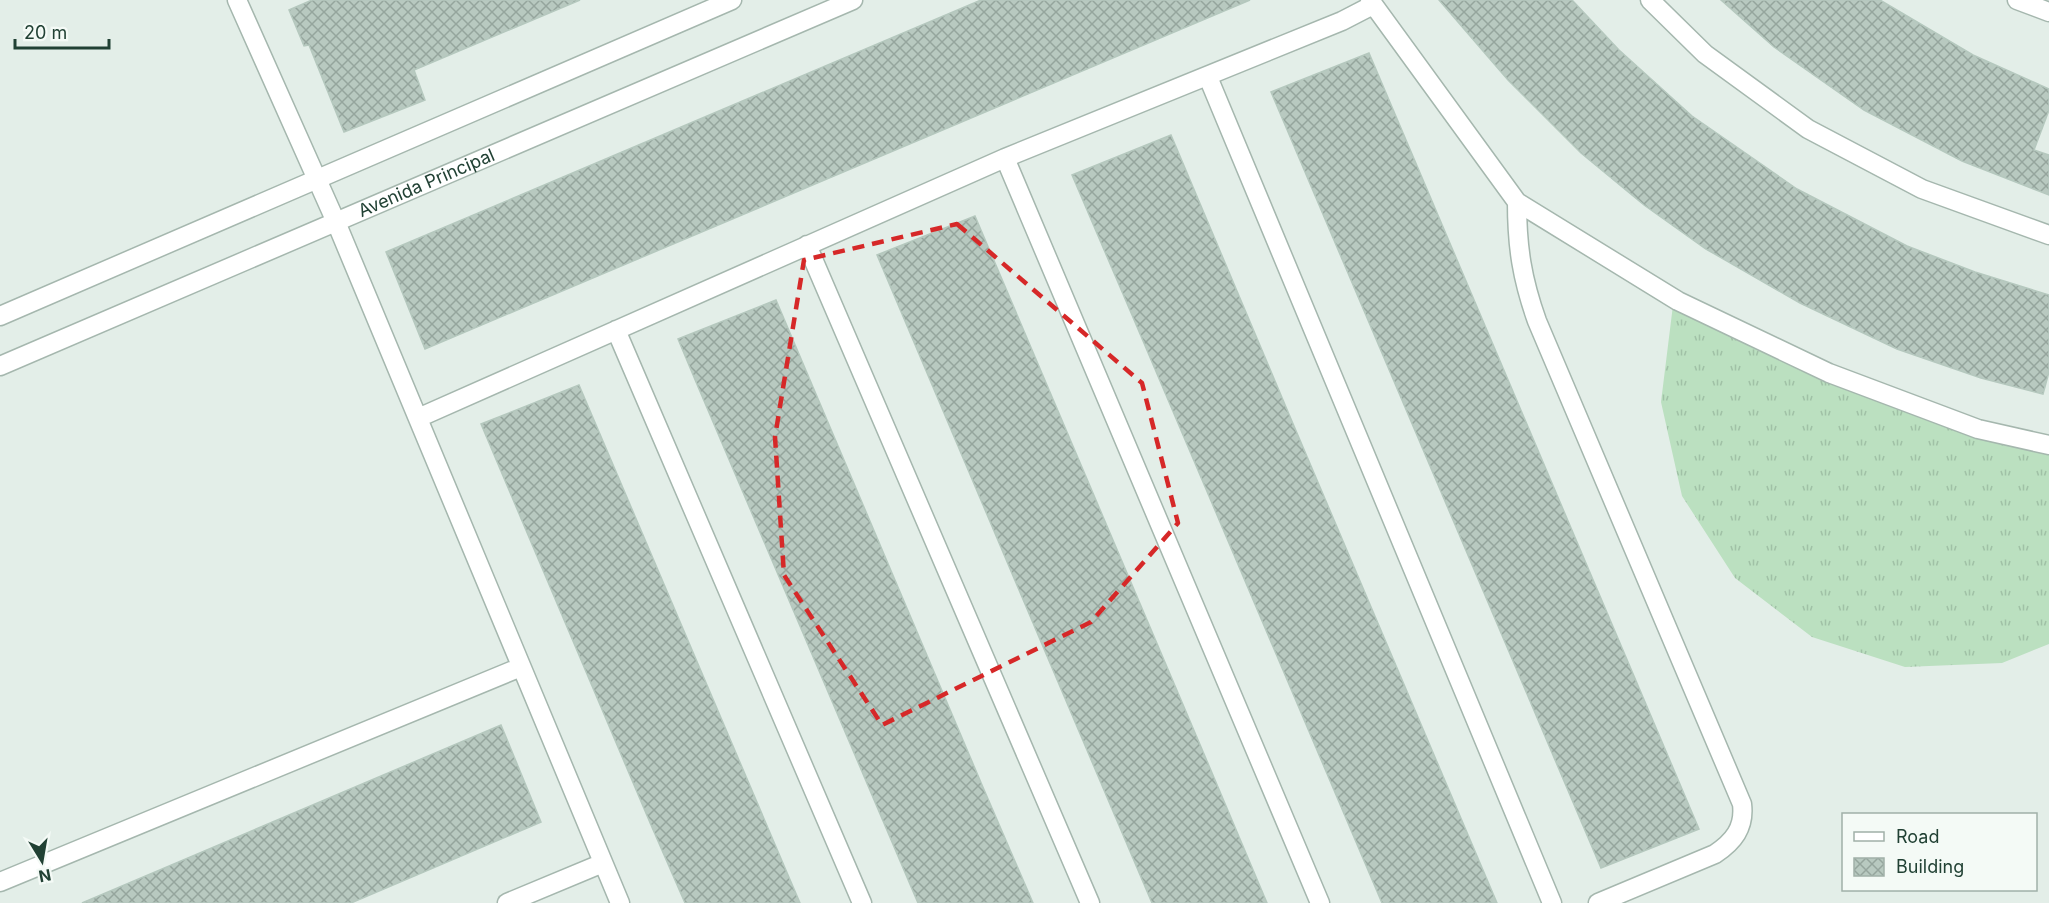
<svg xmlns="http://www.w3.org/2000/svg" width="2049" height="903" viewBox="0 0 2049 903" font-family="Inter,sans-serif">
<style>
.grass{fill:url(#grass-tufts)}
.building{fill:url(#building-cross-hatch);stroke:#b5c8be;stroke-width:1.5}
.lines{fill:none;stroke-linecap:round;stroke-linejoin:round}
.minor-casing{stroke:#a5b7ae;stroke-width:21}
.tertiary-casing{stroke:#a5b7ae;stroke-width:21}
.minor{stroke:#fff;stroke-width:18}
.tertiary{stroke:#fff;stroke-width:18}
.marked{fill:none;stroke:#d62828;stroke-width:4.5;stroke-dasharray:12 8;stroke-linejoin:round}
.labels{text-anchor:middle;stroke-width:6;stroke-linejoin:round;paint-order:stroke}
.street-label{font-size:18px;fill:#214134;stroke:#f4faf6}
</style>
<defs>
<pattern id="grass-tufts" width="24" height="20" patternUnits="userSpaceOnUse" patternTransform="scale(1.5)"><rect width="24" height="20" fill="#bbe0c0"/><path d="M3 7l-1-3M5 7V3M7 7l1-3M15 17l-1-3M17 17v-4M19 17l1-3" fill="none" stroke="#a0c1a6"/></pattern>
<pattern id="building-cross-hatch" width="8" height="8" patternUnits="userSpaceOnUse" patternTransform="scale(1.5)"><rect width="8" height="8" fill="#b8c9c0"/><path d="M0 0l8 8M0 8l8-8" fill="none" stroke="#95a59d"/></pattern>
</defs>
<rect width="100%" height="100%" fill="#e3eee8"/>
<path class="grass" d="M1673,305L1796,368L1938,423L2049,451V644L2002,663L1905,667L1812,637L1735,578L1682,496L1661,402Z"/>
<path class="building" d="M312,0H580L414,70L425,100L344,132L309,45L304,46L289,10Z
M981,0H1250L425,349L386,252Z
M1439,0H1572L1619,50L1692,116L1797,189L1907,246L1975,272L2049,295V372L2043,394L1981,378L1897,349L1800,303L1706,249L1644,205L1581,153L1508,80Z
M1721,0H1880L1973,55L2049,89V110L2034,150L2049,155V195L1962,161L1864,110L1774,47Z
M1369,53L1699,829L1601,868L1271,92Z
M1171,135L1291,419L1497,903H1382L1132,315L1072,175Z
M975,216L1204,754L1267,903H1152L1047,656L877,255Z
M776,300L982,785L1033,903H918L696,382L678,339Z
M579,385L785,868L800,903H685L651,825L481,424Z
M501,725L541,822L351,903H82Z"/>
<g class="lines">
<defs>
<path id="minor" d="M237,0L336,222L620,903
M1370,0L1517,202L1678,301L1829,373L1978,429L2049,445
M1650,0L1705,54L1808,129L1922,189L2049,235
M2017,0L2049,12
M1208,77L1552,903
M1005,158L1320,903
M1517,202C1517,247 1522,279 1537,321L1742,804C1745,828 1733,842 1715,854L1598,903
M807,245L1090,903
M616,330L862,903
M418,418L1005,158L1342,21L1373,5
M0,882L521,667
M507,903L603,863"/>
<g id="tertiary">
<path d="M0,316L732,0"/>
<path id="s1" d="M0,366L853,0"/>
</g>
</defs>
<use href="#minor" class="minor-casing"/>
<use href="#tertiary" class="tertiary-casing"/>
<use href="#minor" class="minor"/>
<use href="#tertiary" class="tertiary"/>
</g>
<path class="marked" d="M957,224L1142,383L1178,523L1091,622L882,725L784,575L775,437L804,260Z"/>
<g class="labels">
<g class="street-label">
<text dy="6" stroke="none"><textPath href="#s1" startOffset="464">Avenida Principal</textPath></text>
</g>
</g>
<rect x="1842" y="813" width="195" height="78" fill="#f4faf6" stroke="#a0b0a8" stroke-width="1.5"/>
<rect x="1854" y="832" width="30" height="9" fill="#ffffff" stroke="#a0b0a8" stroke-width="1.5"/>
<text x="1896" y="843" font-size="18" fill="#214134">Road</text>
<rect x="1854" y="858" width="30" height="18" fill="url(#building-cross-hatch)" stroke="#a0b0a8" stroke-width="1.5"/>
<text x="1896" y="873" font-size="18" fill="#214134">Building</text>
<g transform="translate(42 861) rotate(169)" stroke="#f4faf6" stroke-width="4.5" paint-order="stroke">
<path d="M0-4.5L10 22L0 15L-10 22Z" fill="#214134"/>
<text y="-9" font-size="16" font-weight="bold" text-anchor="middle" fill="#214134">N</text>
</g>
<path d="M15 39v9h94v-9" fill="none" stroke="#214134" stroke-width="3"/>
<text x="24" y="39" font-size="18" fill="#214134" stroke="#f4faf6" stroke-width="4.5" paint-order="stroke">20 m</text>
</svg>
